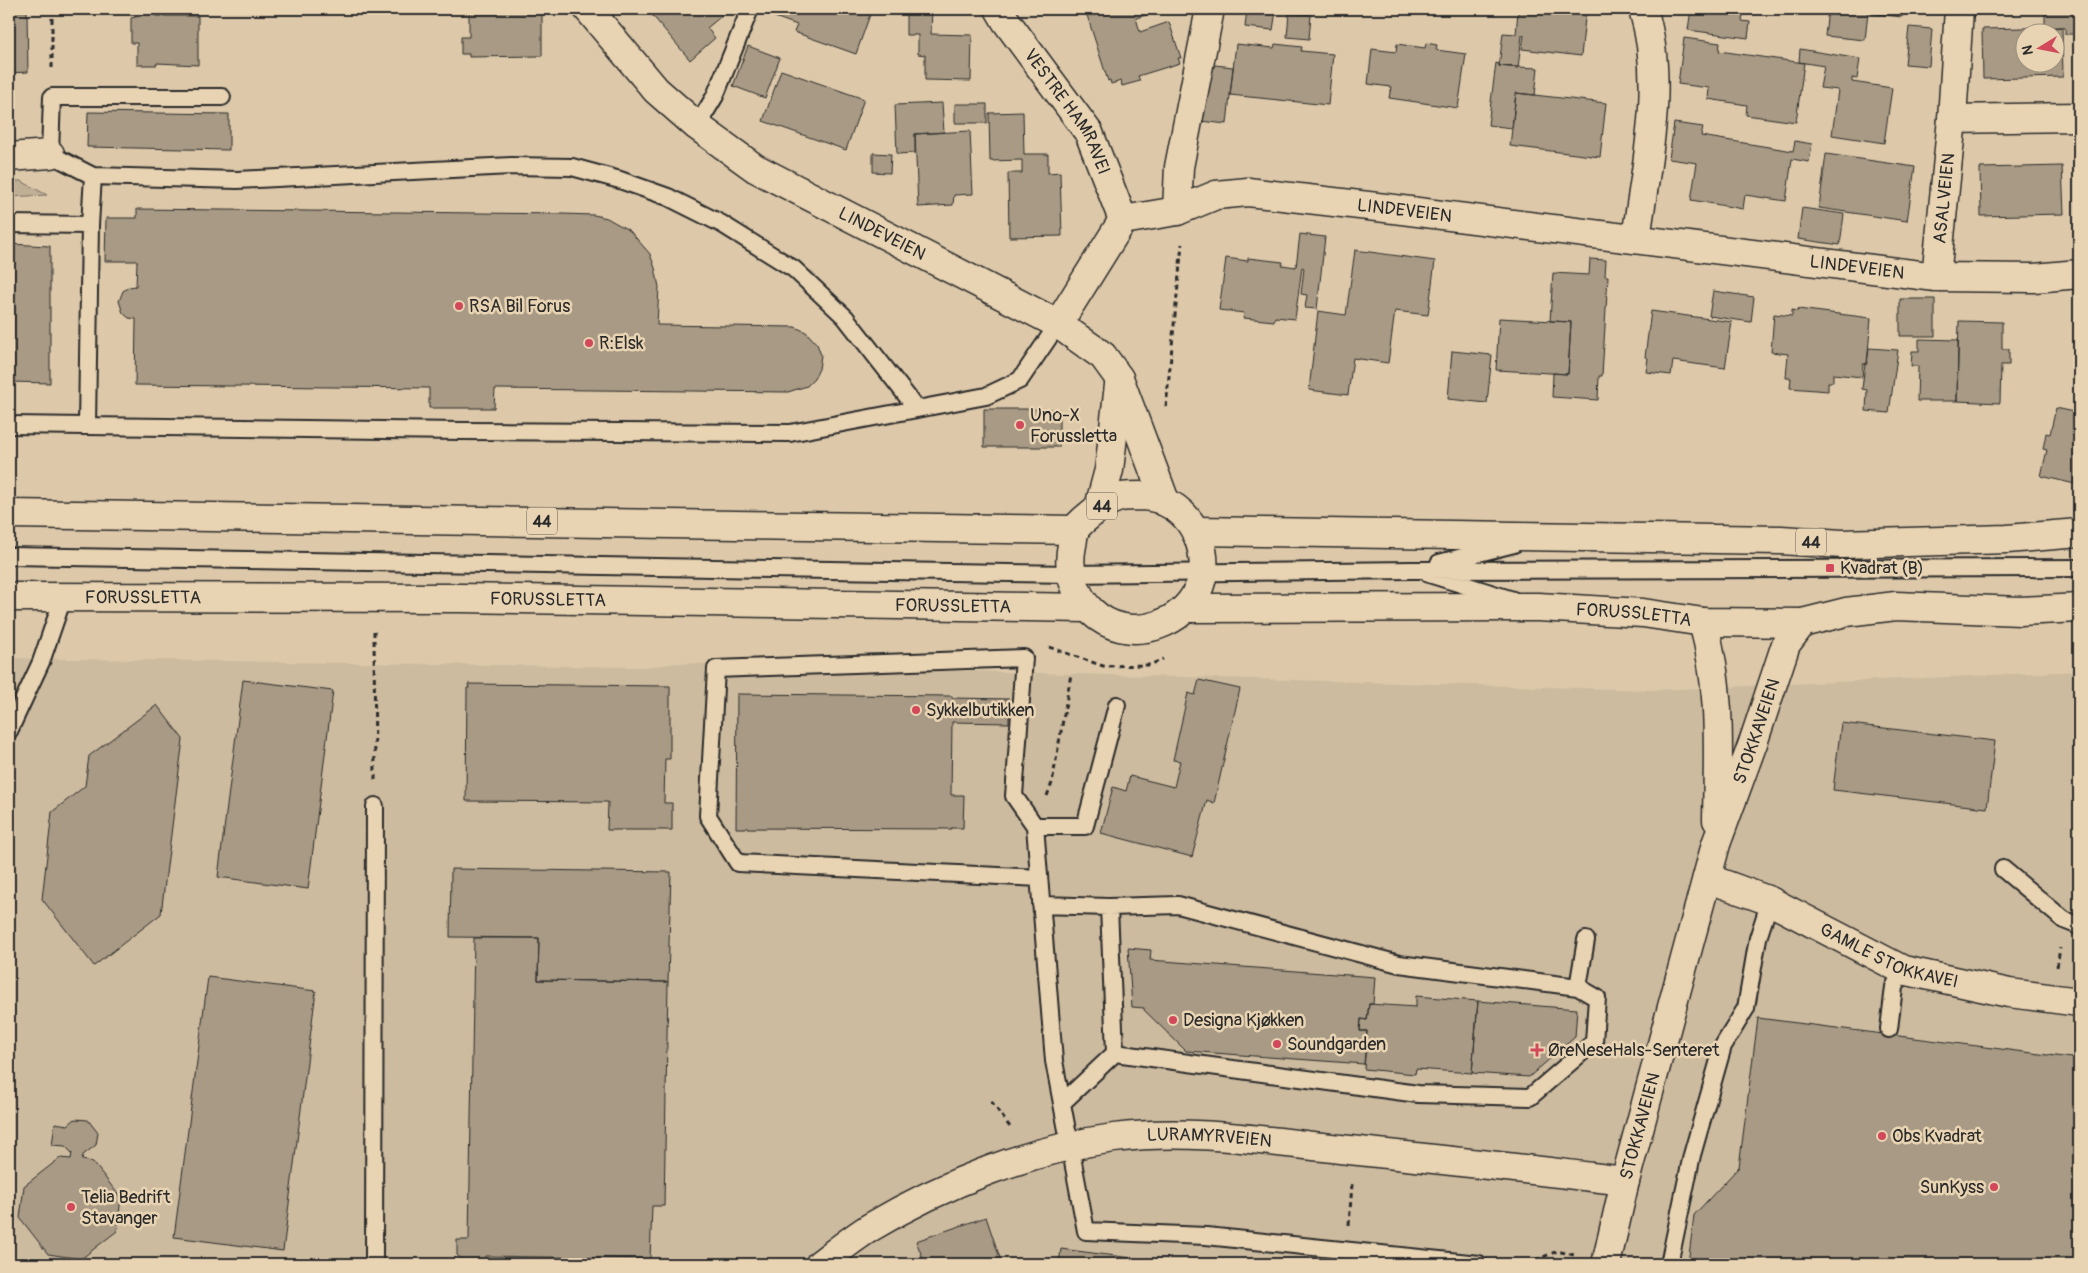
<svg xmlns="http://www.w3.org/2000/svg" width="2088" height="1273" viewBox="0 0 2088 1273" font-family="Pangolin,sans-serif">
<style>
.built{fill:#cdbb9f}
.green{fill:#bfaf95;stroke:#756d60}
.building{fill:#a89a84;stroke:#2b2b2b;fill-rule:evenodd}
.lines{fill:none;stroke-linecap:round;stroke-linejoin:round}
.lane-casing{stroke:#2b2b2b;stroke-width:20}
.street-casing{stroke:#2b2b2b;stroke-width:31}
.secondary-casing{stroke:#2b2b2b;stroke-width:31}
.primary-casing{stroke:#2b2b2b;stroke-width:31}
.path{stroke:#2b2b2b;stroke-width:3;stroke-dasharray:5 4;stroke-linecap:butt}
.lane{stroke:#e8d3b2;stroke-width:16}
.street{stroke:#e8d3b2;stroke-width:28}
.secondary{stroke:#e8d3b2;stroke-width:28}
.primary{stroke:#e8d3b2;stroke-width:28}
.poi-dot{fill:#d1495b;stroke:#e8d3b2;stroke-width:2}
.labels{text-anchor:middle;stroke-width:5;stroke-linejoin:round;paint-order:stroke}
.shield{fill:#e8d3b2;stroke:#645d54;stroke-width:1}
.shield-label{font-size:16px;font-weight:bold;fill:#2b2b2b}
.street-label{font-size:18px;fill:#2b2b2b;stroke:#e8d3b2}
.poi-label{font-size:18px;fill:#2b2b2b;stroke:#e8d3b2;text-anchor:start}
</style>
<rect width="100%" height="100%" fill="#ddc9aa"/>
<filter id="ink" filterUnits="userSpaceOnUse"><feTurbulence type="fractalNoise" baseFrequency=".02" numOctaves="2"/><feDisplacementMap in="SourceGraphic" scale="10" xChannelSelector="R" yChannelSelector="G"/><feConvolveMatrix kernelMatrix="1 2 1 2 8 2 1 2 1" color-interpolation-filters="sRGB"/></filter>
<g filter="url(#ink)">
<path class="built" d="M9,658L644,667L677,663L1655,690L2079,671V1264H9Z"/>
<path class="green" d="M9,181H21L47,195L9,197Z"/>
<path class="building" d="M260,9H305V10H260Z
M469,9H542V56L469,57V54H461V37H469Z
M647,9H722L725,13L707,28L715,38L690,60Z
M775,9H872L856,54L794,32L797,25L772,16Z
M906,9H932L931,34L972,35L971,81L925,80V55L918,54V35H906Z
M1085,9H1152L1153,13L1136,18L1140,32L1169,22L1181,58H1178L1180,63L1138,76L1140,81L1122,86L1121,81L1111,84L1110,80L1108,81Z
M1247,9L1276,11L1273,30L1245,27Z
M1527,9H1586L1581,56L1522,49L1524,35H1522L1518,68L1499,66L1503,33L1516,34L1518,11L1526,12Z
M1691,9H1740L1739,15H1743L1742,21L1750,22L1748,38L1688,30Z
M1828,9H1903L1902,17L1868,13L1865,40L1825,36Z
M2045,9H2079V34H2065V28L2062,27L2045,28Z
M9,11H27L28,72L9,73Z
M140,12L156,13V16H198V65L157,63V65H137V43H131V18L141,16Z
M1289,13L1311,15L1309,39L1287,37Z
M1909,27L1932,29L1929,66L1905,64Z
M2062,27L2063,77L1983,79L1982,29ZM2026,32H2056V62H2026Z
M1684,38L1720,43L1719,51L1804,63L1796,122L1746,115L1747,105L1708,99L1709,88L1678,84Z
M1426,43L1437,45L1436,50L1466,54L1458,108L1389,98L1391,87L1368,84L1372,49L1396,52L1397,44L1425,48Z
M1236,44L1274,48L1275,44L1302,47L1301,51L1333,54L1328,105L1230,95Z
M748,46L780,58L765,98L733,86Z
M1800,49L1860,59L1857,79L1852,78V82L1892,88L1884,143L1832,135L1838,90L1820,88L1824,66L1799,62Z
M1496,63L1499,64V66L1538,68L1535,95L1516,93L1512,128L1488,125Z
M1206,64L1233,67L1227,124L1200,121Z
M781,70L864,99L846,150L763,121Z
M1516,93L1606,103L1600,157L1510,146Z
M942,103L944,132L915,134V153L897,154L895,105Z
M955,104H987V123H955Z
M88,112L229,114V150L87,147Z
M1023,112L1024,154H1048V173L1060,172L1062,236L1009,237L1008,173H1022V160L990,161L989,113Z
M1674,123L1703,127L1701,136L1793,151L1795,141L1812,144L1809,162L1792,159L1786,201L1745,195L1743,209L1691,200L1697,163L1669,159Z
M970,131L973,194L954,195L953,205L918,207L915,134Z
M873,153L891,154L890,173L873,172Z
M1826,154L1915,167L1907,221L1819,208Z
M2078,162H2079L2078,198Z
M2062,166L2064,214L1981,216L1980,168Z
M1802,208L1844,214L1840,245L1798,239Z
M137,209L563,214L594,215L607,218L630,231L650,254L655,268L659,287L657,325L795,327L806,332L817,344L821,355L819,369L814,379L807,386L788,392L495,389L494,408H429V388L135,385L136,319L129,318L123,313L119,301L123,291L129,287L136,286L137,261H105L106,218H137Z
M1300,234L1325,237L1317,309L1305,308L1307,295L1301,294L1304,268L1302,267L1295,319L1275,317L1274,321L1243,318L1244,313L1219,310L1226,258L1248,261V258L1283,262L1282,265L1296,267Z
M9,244L50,246V383L9,382Z
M1355,250L1435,261L1428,315L1395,311L1388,363L1353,358L1348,395L1309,390L1318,311L1346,315Z
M1590,259L1606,260L1605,276H1608L1602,376H1599L1598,400L1552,397L1553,373L1568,374L1571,322L1550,321L1553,273L1589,275Z
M1713,291L1754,297L1751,322L1709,316Z
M1900,299H1935V336H1900Z
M1798,309L1871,318L1867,364H1863L1862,377L1833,374V382H1828V391L1790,388L1791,378H1786L1788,354L1771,352L1774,314L1792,316V310L1798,311Z
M1651,311L1732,322L1725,368L1673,361L1671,375L1646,372L1648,358L1645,357Z
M1499,318L1571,322L1568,374L1496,370Z
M1959,321L2002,322V349H2009V365H2001L2000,403L1957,401Z
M1919,339L1958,340L1957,401H1917L1918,366H1911L1912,351H1919Z
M1869,348L1898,350L1889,413L1866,411L1867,390L1862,389L1865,364H1867Z
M1452,351L1492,355L1487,403L1448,399Z
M2056,408L2079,413V485L2041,476L2047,450L2043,449L2046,433L2050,434Z
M984,409H1059V447H984Z
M243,680L333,691L308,889L218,877Z
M1199,680L1240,689L1214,803L1207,800L1192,857L1101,833L1113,787L1126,791L1130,776L1174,787L1180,761L1173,760L1188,693L1195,695Z
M468,684L670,686V759H665L664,803H672V830H607L608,802L466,801L467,688H469Z
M737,694L952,696V698L1009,699V723L952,722L951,795H964L963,828H951V829L736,828Z
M157,705L183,739L161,914L94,966L42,899L52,812L85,786L89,756Z
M1841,723L1995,741L1987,808L1833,790Z
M451,869L671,872L668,982L538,980L539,938L450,937Z
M474,938H539L538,980L668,982L664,1206H652L650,1259L485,1256V1264H467L457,1255V1240H469Z
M1128,948L1151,950L1150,960L1375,977L1373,1004H1369L1367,1020L1361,1019L1360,1031H1367L1364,1064L1186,1051L1144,1010V1008L1132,1007Z
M208,977L316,991L283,1251L174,1237Z
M1416,996L1478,1001L1472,1073L1416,1069L1415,1074L1364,1069L1367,1031H1360L1361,1019L1367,1020L1369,1004L1416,1007Z
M1478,1001L1577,1009L1575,1037L1529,1077L1472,1073Z
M1758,1018L2079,1059V1264H1688L1694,1215L1739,1167Z
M75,1119L88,1120L98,1133L96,1145L83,1155L82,1160L93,1162L121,1198L117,1231L81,1259L48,1254L20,1218L24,1186L60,1158L71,1159L72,1153L65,1146L52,1145L55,1123L68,1125Z
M986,1217L1002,1264H925L916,1241Z
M1061,1249L1179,1264H1059Z"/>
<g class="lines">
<defs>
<path id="lane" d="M697,126L715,96L750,9
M93,176L237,180L511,166L572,167L620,180L668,197L722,224L794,269L845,317L917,409
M9,224L90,225
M9,425L461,431L790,433L986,396L1020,380L1058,324
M87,426L90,225L93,176L50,154L52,97H222
M9,556L1070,574L1412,570L2079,568
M1439,563L1514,544
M1429,574L1513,600
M9,731L41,662L63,598
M1035,826H1085L1117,705
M2003,869L2064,920L2079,926
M1039,878L738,863L708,816L716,669L1024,658L1014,796L1035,826L1054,1061L1086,1231L1206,1236L1479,1264
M1041,905L1109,907L1115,1053L1062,1103
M1109,907L1178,905L1399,964L1578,987L1597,998L1594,1042L1530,1097L1418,1094L1115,1053
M1578,987L1586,940
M1889,1029L1894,987L1903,970
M374,1264L375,806
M1669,1264L1692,1155L1723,1046L1746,1008L1758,938L1770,901"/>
<g id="street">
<path id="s1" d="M588,9L656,90L697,126L755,168L1058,324L1123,220L1177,211L1216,195L1248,192L1394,209L1936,277L2034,278L2079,274"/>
<path id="s2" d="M999,9L1006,21L1089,133L1123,220"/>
<path d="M1952,119L2079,117"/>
<path d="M9,157L50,154"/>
<path d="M1177,211L1179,167L1210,9"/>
<path d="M1636,239C1646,164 1666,83 1643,9"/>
<path id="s3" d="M1936,277L1952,119L1959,9"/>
<path d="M1058,324L1103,356L1119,378L1165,501"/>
<path d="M1099,507L1109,470L1119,385"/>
<path id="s4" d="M1707,878L1770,901L1903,970L2009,993L2079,1002"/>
</g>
<g id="secondary">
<path d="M1703,622C1722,691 1718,750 1717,820"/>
<path id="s5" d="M820,1264C836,1252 853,1238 871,1227C943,1184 1031,1149 1114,1138C1189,1128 1266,1141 1340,1149C1435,1159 1530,1169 1625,1181"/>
<path id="s6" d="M1606,1264L1625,1181L1716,844L1753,743L1786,644L1802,623"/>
</g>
<g id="primary">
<path d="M1143,496C1150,497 1159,498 1165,502C1198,517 1213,560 1197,592C1188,609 1175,619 1158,625C1106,643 1061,597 1072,545C1073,541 1073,534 1075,530C1078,524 1086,518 1091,514C1099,507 1110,500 1120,497C1127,496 1136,496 1143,496Z"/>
<path d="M9,514L1075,530"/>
<path d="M1196,531L1781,540L1842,544L2007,539L2079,533"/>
<path id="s7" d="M9,597L461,598L1087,608"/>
<path id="s8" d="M1186,608L1538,607L1643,613L1703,622L1802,623L1846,612L1896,606L2020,611L2079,608"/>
</g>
</defs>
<use href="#lane" class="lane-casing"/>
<use href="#street" class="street-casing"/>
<use href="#secondary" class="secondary-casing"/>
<use href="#primary" class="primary-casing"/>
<path class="path" d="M52,9V69
M1166,407L1182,244
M374,631L375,780
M1049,647L1103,666L1150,665L1163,659
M1047,796L1052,783L1071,674
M2075,895L2079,875
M2057,967L2060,948
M991,1101L1010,1127
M1349,1225L1352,1184
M1527,1264L1557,1251L1574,1255"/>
<use href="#lane" class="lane"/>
<use href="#street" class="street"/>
<use href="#secondary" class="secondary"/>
<use href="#primary" class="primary"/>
</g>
</g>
<g class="poi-dot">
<circle cx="459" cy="306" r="5"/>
<circle cx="589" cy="343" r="5"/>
<circle cx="1020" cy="425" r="5"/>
<rect x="1825" y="563" width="10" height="10" rx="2.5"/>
<circle cx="916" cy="710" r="5"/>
<circle cx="1173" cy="1020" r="5"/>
<circle cx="1277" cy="1044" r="5"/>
<path d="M1534.5 1042.5h5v5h5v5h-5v5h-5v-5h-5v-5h5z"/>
<circle cx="1882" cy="1136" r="5"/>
<circle cx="1994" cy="1187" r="5"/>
<circle cx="71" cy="1207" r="5"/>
</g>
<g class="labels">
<g class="shield">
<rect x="1087" y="492.5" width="30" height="27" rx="4"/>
<rect x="527" y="507.5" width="30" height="27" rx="4"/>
<rect x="1796" y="528.5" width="30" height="27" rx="4"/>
</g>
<g class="shield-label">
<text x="1102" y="512">44</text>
<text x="542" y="527">44</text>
<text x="1811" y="548">44</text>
</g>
<g class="street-label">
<text dy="6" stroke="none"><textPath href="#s2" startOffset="124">VESTRE HAMRAVEI</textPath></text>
<text dy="6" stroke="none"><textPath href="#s3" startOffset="79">ASALVEIEN</textPath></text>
<text dy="6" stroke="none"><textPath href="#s1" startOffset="982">LINDEVEIEN</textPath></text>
<text dy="6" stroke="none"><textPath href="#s1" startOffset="375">LINDEVEIEN</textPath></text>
<text dy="6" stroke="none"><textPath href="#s1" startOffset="1438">LINDEVEIEN</textPath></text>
<text dy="6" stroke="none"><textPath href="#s7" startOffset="134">FORUSSLETTA</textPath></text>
<text dy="6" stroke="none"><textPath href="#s7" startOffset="539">FORUSSLETTA</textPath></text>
<text dy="6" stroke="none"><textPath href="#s7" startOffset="944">FORUSSLETTA</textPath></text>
<text dy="6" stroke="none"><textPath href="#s8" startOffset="448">FORUSSLETTA</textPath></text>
<text dy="6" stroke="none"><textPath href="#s6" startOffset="554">STOKKAVEIEN</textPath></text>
<text dy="6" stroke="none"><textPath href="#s4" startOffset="199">GAMLE STOKKAVEI</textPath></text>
<text dy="6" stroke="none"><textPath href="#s6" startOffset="142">STOKKAVEIEN</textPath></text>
<text dy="6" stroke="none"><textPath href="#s5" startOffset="419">LURAMYRVEIEN</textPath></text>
</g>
<g class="poi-label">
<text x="469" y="312">RSA Bil Forus</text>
<text x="599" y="349">R:Elsk</text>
<text x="1030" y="421">Uno-X<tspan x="1030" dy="21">Forussletta</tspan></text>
<text x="1840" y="574">Kvadrat (B)</text>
<text x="926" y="716">Sykkelbutikken</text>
<text x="1183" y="1026">Designa Kjøkken</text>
<text x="1287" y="1050">Soundgarden</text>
<text x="1548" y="1056">ØreNeseHals-Senteret</text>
<text x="1892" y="1142">Obs Kvadrat</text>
<text x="1984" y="1193" text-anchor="end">SunKyss</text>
<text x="81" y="1203">Telia Bedrift<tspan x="81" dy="21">Stavanger</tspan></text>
</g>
</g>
<rect width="2088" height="1273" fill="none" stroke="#e8d3b2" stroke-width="30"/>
<rect x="15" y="15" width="2058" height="1243" fill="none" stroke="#2b2b2b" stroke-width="2" filter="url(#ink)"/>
<g transform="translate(2040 48) rotate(260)"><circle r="24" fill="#e8d3b2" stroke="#9c907c"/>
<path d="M0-4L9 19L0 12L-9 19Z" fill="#d1495b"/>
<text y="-8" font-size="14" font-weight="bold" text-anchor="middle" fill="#2b2b2b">N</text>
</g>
</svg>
